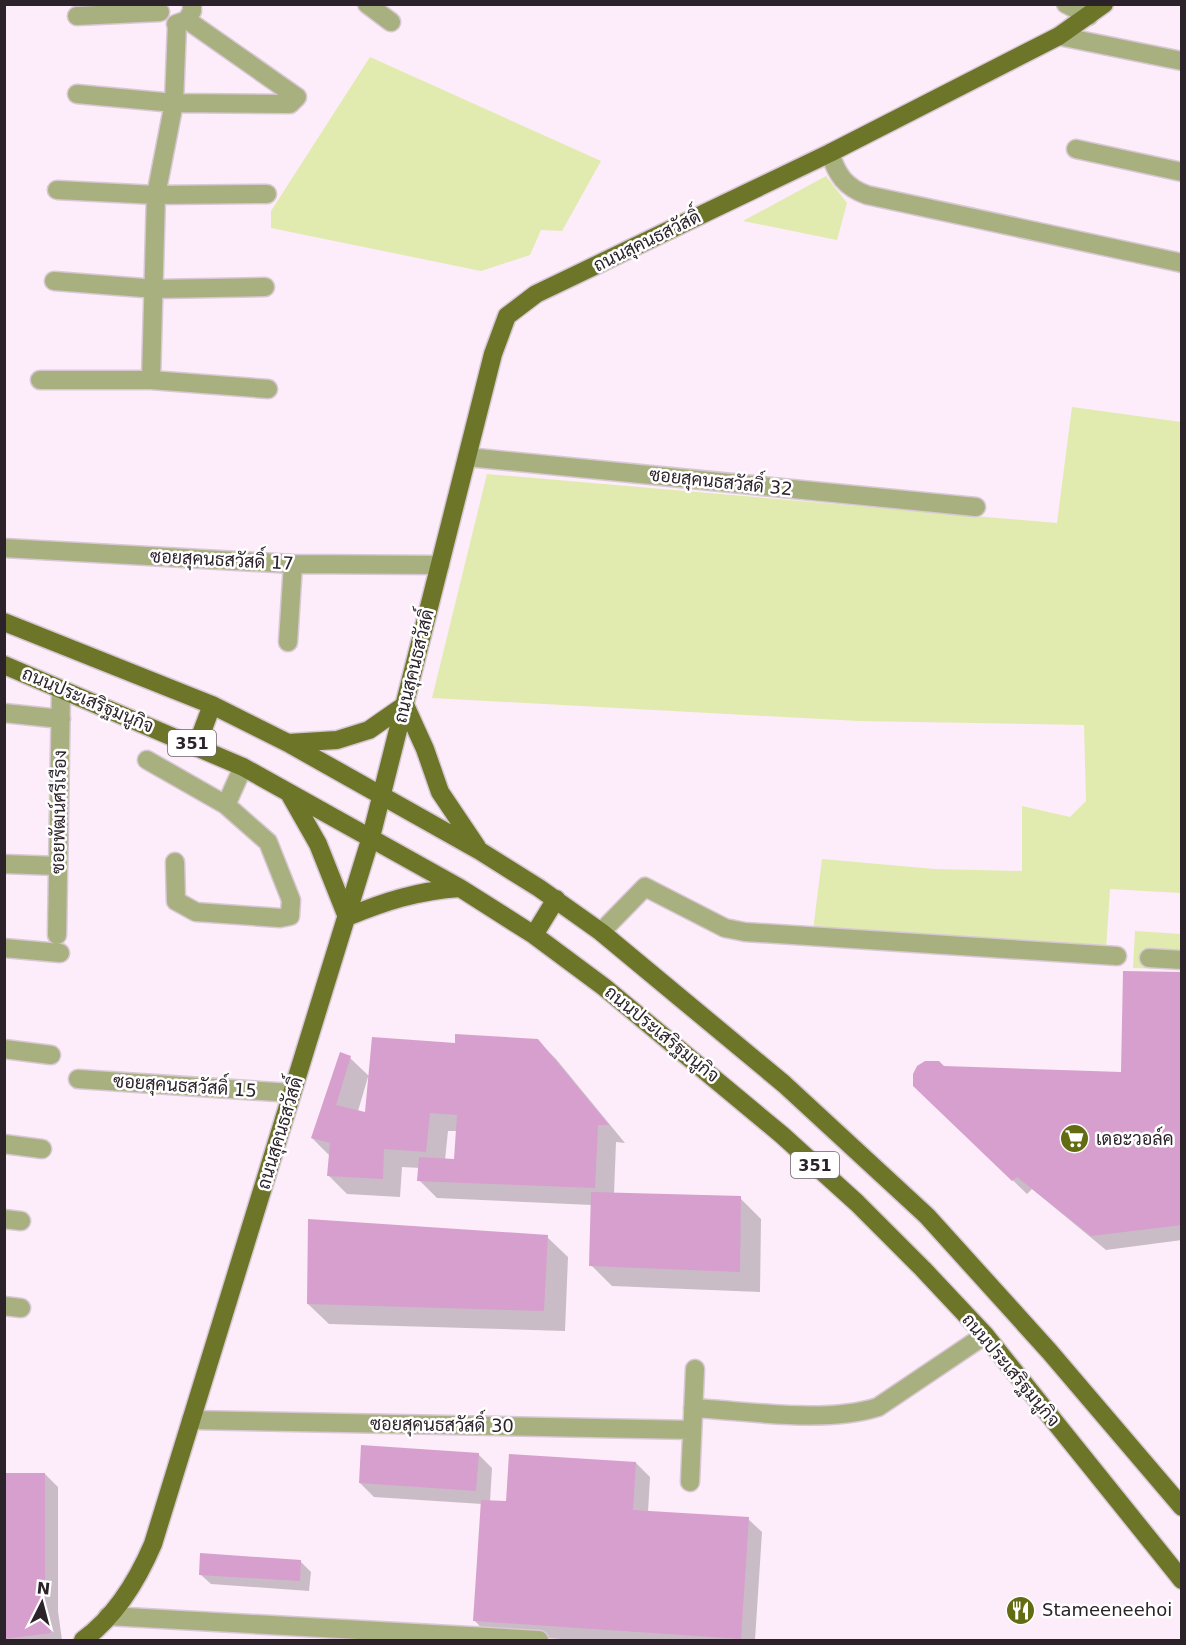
<svg xmlns="http://www.w3.org/2000/svg" width="1186" height="1645" viewBox="0 0 1186 1645" font-family="'DejaVu Sans',Sarabun,sans-serif">
<style>
.green{fill:#e1ebaf}
.shadow{fill:#0003;fill-rule:evenodd}
.building{fill:#d79fcd}
.lines{fill:none;stroke-linecap:round;stroke-linejoin:round}
.minor-casing{stroke:#d7c8d4;stroke-width:21}
.major-casing{stroke:#d7c8d4;stroke-width:21}
.minor{stroke:#a9b07f;stroke-width:18}
.major{stroke:#6d7628;stroke-width:18}
.labels{text-anchor:middle;stroke-width:5;stroke-linejoin:round;paint-order:stroke}
.shield{fill:#fff;stroke:#6b646a;stroke-width:1.5}
.shield-label{font-size:16px;font-weight:bold;fill:#2c222a}
.street-label{font-size:18px;fill:#2c222a;stroke:#fff}
.poi-label{font-size:18px;fill:#2c222a;stroke:#fff;text-anchor:start}
</style>
<rect width="100%" height="100%" fill="#fdecf9"/>
<path class="green" d="M370,57L601,161L562,231L541,230L530,255L481,271L271,228V211Z
M826,176L847,203L837,240L743,221Z
M1072,407L1181,422V893L1110,889L1106,949L813,930L822,859L935,869L1022,871V806L1070,817L1086,801L1084,725L859,721L432,698L487,474L1057,523Z
M1135,931L1181,934V969L1133,968Z"/>
<path class="shadow" d="M1182,974V1240L1106,1250L1032,1189L1027,1194L929,1100L943,1067L1122,1073Z
M537,1040L556,1059L625,1143L616,1142L614,1194L740,1198L761,1219L760,1292L612,1286L591,1265L592,1205L437,1198L419,1180L420,1168L402,1167L400,1197L347,1194L329,1176L330,1156L312,1138L350,1058L370,1077L456,1044ZM368,1077H370L366,1114L358,1111ZM448,1131H457L455,1161L445,1160Z
M547,1237L568,1257L565,1331L329,1324L308,1304Z
M478,1454L492,1468L490,1502L507,1503L636,1463L650,1477L648,1512L748,1519L762,1532L755,1640H578L488,1635L475,1621L482,1504L374,1497L360,1483Z
M4,1474H45L58,1487V1611L62,1640H4Z
M300,1561L311,1572L309,1591L211,1584L200,1574Z"/>
<path class="building" d="M1123,971L1182,972V1225L1091,1236L1017,1177L1012,1181L913,1086V1074L917,1066L925,1061H939L944,1066L1121,1072Z
M455,1034L538,1039L609,1125H598L595,1188L417,1181L419,1157L454,1159L457,1115L430,1113L426,1152L384,1149L383,1179L327,1176L330,1143L311,1138L340,1052L351,1056L336,1105L365,1112L372,1037L455,1043Z
M591,1192L741,1196L740,1272L589,1266Z
M308,1219L548,1235L544,1311L307,1304Z
M361,1445L479,1453L476,1491L359,1483Z
M509,1454L636,1462L633,1510L749,1517L741,1639L473,1621L481,1500L506,1501Z
M4,1473H45V1597L51,1633L4,1639Z
M200,1553L301,1560L300,1581L199,1575Z"/>
<g class="lines">
<defs>
<path id="minor" d="M367,4L391,22
M1066,4L1089,16
M77,16L160,12
M176,24L187,20L192,11V4
M1059,36L1182,61
M77,94L174,103L290,104L297,97L187,20
M1076,149L1182,172
M830,153C837,175 845,187 867,195L1182,263
M57,190L156,195L267,194
M54,281L156,289L265,287
M40,380H151L268,389
M151,380L156,195L174,103L177,24
M467,457L976,507
M4,548L293,564L440,565
M288,642L293,564
M4,713L61,719
M147,760L226,805L268,842L291,900L290,916L280,918L196,912L176,901L175,862
M226,805L243,767
M4,864L58,866
M601,932L645,887L725,928L745,932L1117,956
M57,935L61,689
M4,948L60,953
M1149,958L1182,960
M4,1049L51,1055
M78,1079L292,1093
M4,1144L42,1149
M4,1219L21,1221
M4,1306L21,1308
M693,1408C749,1411 825,1424 878,1407L985,1335
M191,1420L692,1430
M690,1482L695,1369
M108,1616L539,1640"/>
<path id="major" d="M4,622L212,705L288,743L480,851L539,888L601,932L784,1084L927,1216L1049,1351L1182,1507
M4,665L243,767L460,888L534,935L604,987L782,1135L857,1203L923,1269L985,1335L1182,1580
M405,705L425,749L440,792L477,847
M288,743L337,740L369,730L405,705
M197,745L212,705
M289,793L318,844L347,917C386,901 417,891 460,888
M534,935L556,899
M83,1640C115,1617 138,1579 153,1544L371,837L493,354L507,316L536,294L830,153L1059,36L1104,4"/>
</defs>
<use href="#minor" class="minor-casing"/>
<use href="#major" class="major-casing"/>
<use href="#minor" class="minor"/>
<use href="#major" class="major"/>
</g>
<defs>
<symbol id="supermarket-disc" viewBox="-11 -11 22 22"><circle r="9.5" fill="#636c12" stroke="#fff"/><path d="M-6-5.5h2.5l.6 2H6L4.5 2H-2.5L-4.4-4H-6ZM-1.5 3.2a1.3 1.3 0 1 0 .1 0ZM3 3.2a1.3 1.3 0 1 0 .1 0Z" fill="#fff"/></symbol>
<symbol id="restaurant-disc" viewBox="-11 -11 22 22"><circle r="9.5" fill="#636c12" stroke="#fff"/><path d="M-5-6h1v4h1v-4h1v4h1v-4h1v5L-1.5 .5V6h-2V.5L-5-1ZM5-6V6H3V1.5H1.5Q1.5-4 5-6Z" fill="#fff"/></symbol>
</defs>
<g fill-rule="evenodd">
<use href="#supermarket-disc" x="1058" y="1122" width="33" height="33"/>
<use href="#restaurant-disc" x="1004" y="1594" width="33" height="33"/>
</g>
<g class="labels">
<g class="shield">
<rect x="168" y="730" width="48" height="26" rx="4.5"/>
<rect x="791" y="1152" width="48" height="26" rx="4.5"/>
</g>
<g class="shield-label">
<text x="192" y="749">351</text>
<text x="815" y="1171">351</text>
</g>
<g class="street-label">
<text transform="translate(647 241) rotate(-26)" y="6">ถนนสุคนธสวัสดิ์</text>
<text transform="translate(721 482) rotate(6)" y="6">ซอยสุคนธสวัสดิ์ 32</text>
<text transform="translate(222 560) rotate(3)" y="6">ซอยสุคนธสวัสดิ์ 17</text>
<text transform="translate(414 666) rotate(-76)" y="6">ถนนสุคนธสวัสดิ์</text>
<text transform="translate(88 700) rotate(23)" y="6">ถนนประเสริฐมนูกิจ</text>
<text transform="translate(59 812) rotate(-89)" y="6">ซอยพัฒน์ศรีเรือง</text>
<text transform="translate(662 1034) rotate(39)" y="6">ถนนประเสริฐมนูกิจ</text>
<text transform="translate(185 1086) rotate(4)" y="6">ซอยสุคนธสวัสดิ์ 15</text>
<text transform="translate(280 1133) rotate(-73)" y="6">ถนนสุคนธสวัสดิ์</text>
<text transform="translate(1011 1370) rotate(50)" y="6">ถนนประเสริฐมนูกิจ</text>
<text transform="translate(442 1425) rotate(1)" y="6">ซอยสุคนธสวัสดิ์ 30</text>
</g>
<g class="poi-label">
<text x="1096" y="1145">เดอะวอล์ค</text>
<text x="1042" y="1616">Stameeneehoi</text>
</g>
</g>
<rect width="1186" height="1645" fill="none" stroke="#2c222a" stroke-width="12"/>
<g transform="translate(42 1603) rotate(6)" stroke="#ffffff" stroke-width="4.5" paint-order="stroke">
<path d="M0-4.5L10 22L0 15L-10 22Z" fill="#2c222a"/>
<text y="-9" font-size="16" font-weight="bold" text-anchor="middle" fill="#2c222a">N</text>
</g>
</svg>
